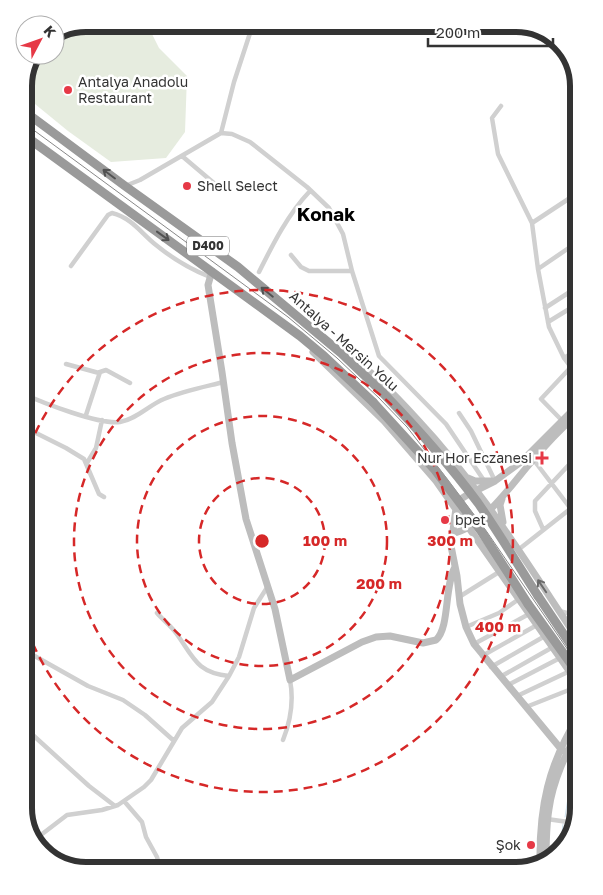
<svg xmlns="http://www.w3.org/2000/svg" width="603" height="895" viewBox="0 0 603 895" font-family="'Golos Text',sans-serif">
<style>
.green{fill:#e6ecdf}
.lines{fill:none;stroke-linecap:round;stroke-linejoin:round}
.stream{stroke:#cfe2ee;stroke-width:1}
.street{stroke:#d0d0d0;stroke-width:4.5}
.secondary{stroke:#bdbdbd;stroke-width:7}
.highway{stroke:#9a9a9a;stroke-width:9}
.tram{stroke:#888;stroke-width:1}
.highway-bridge{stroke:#9a9a9a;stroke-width:9}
.oneway{stroke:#525252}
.oneway2{stroke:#6a6a6a}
.ring{fill:none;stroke:#d62828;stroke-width:2.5;stroke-dasharray:9 6}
.poi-dot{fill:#e63946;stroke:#fff;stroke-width:2}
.labels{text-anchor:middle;stroke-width:5;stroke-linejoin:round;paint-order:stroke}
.shield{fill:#fff;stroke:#707070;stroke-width:1}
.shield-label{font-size:12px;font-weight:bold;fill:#333}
.poi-label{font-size:14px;fill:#333;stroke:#fff;text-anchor:start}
.street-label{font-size:14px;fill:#333;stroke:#fff}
.district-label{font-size:19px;font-weight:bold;fill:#000;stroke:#fff}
.rim{fill:none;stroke:#333;stroke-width:6}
.centre{fill:#d62828;stroke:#fff;stroke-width:2.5}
.ring-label{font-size:15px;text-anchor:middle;font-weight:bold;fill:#d62828;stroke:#fff;stroke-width:5;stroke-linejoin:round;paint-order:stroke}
</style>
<rect width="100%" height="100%" fill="#fff"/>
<path class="green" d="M86,24H147L159,48L187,76L185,132L166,158L111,162L68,131L24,95V82L37,55H55V36Z"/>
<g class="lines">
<path class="stream" d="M565,817L575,754L579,745
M560,851L563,824"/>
<path class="street" d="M501,106L492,118L498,154L532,223
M221,133L234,82L253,24
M182,156L215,184
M125,186L140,180L221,133L232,134L250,142L307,187L329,208L343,234L352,271L379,356L446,424L485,482
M291,255L301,267L309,271H352
M71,266L108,215L112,213C132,218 141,233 156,245C173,259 190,269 210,277
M538,269L579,241
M259,272C273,244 288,214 310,191
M545,308L579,286
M548,322L579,303
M564,358L579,349
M66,364L99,373
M571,367L541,399L579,438
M579,378L564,358L549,327L538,269L532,223L579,192
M24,394C43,403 100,425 120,422C137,419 149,405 164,399C183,391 204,387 224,382
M459,413L471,431L495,481
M86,415L100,372L106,370L130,383
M24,427L66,448L84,459L99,494L104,497
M533,459L571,509
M87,463L96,448L102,420
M543,529L535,511V501L579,454
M518,550L579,502
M459,597L499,572
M559,611L579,616
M157,613C163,620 171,626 176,633C193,656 196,673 229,676
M466,627L499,613L519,599
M474,644L529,614
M24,650L88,686L123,700L145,715L173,740
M482,656L537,625
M491,667L545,636
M500,677L553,647
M508,685L560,658
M517,696L570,671
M526,707L579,686
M24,727L89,786L115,806
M283,740C291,720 294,701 290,680
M124,801L142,822L146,837L157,857L161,871
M547,819L575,823
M33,841L67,815L102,810L118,805L144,787L151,780L182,728L212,702L229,676L239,657L254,608L268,586
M564,847L579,761"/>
<path class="secondary" d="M212,271L208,285L222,372L232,443L246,519L275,609L290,680L362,642L376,637L390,636L423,643L436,640C450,627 444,587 455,567
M313,352L384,421L436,481L579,685
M344,352C372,371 394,394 417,419C480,486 528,565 579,641
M468,478L475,481H492
M502,499L500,505L503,522
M453,533C482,529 514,481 533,460C547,443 563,427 579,412
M567,753L561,749L474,644L466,627L460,604L457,576L451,546L456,508L461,499L467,495L495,481L521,462L579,404
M546,864C546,845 546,827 549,809C553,780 566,754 579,729
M540,865C539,807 548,765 579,715"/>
<path class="highway" d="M24,111L125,186L238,267L341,353L383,393
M24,135L300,336L324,356L373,402
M538,596L579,657
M528,604L579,675"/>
<path class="tram" d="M24,123L288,317L337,358L379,398L407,427L448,480L487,532L579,666"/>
<path class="highway-bridge" d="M383,393C417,428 449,464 478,503C499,533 518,565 538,596
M373,402L435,470L481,531L528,604"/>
</g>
<defs><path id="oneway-shaft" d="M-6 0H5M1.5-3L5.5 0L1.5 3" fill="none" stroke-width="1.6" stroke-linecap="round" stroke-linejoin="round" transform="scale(1.25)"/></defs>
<g class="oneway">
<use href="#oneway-shaft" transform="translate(109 174) rotate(-143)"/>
<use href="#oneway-shaft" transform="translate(163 236) rotate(36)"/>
<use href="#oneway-shaft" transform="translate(267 292) rotate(-141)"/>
</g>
<use class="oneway2" href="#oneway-shaft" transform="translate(542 586) rotate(-124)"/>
<g class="ring">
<circle cx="262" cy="541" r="63"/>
<circle cx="262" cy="541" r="125"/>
<circle cx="262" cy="541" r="188"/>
<path d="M24 461A251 251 0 1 1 24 621"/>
</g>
<g class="poi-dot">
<circle cx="68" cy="90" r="5"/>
<circle cx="187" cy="186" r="5"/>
<path d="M539.5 450.5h5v5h5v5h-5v5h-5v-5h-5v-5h5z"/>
<circle cx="445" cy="520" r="5"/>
<circle cx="531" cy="845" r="5"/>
</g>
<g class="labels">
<rect class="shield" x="187" y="236.5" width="42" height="19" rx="4"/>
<g class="shield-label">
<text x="208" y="250">D400</text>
</g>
<g class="poi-label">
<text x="78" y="87">Antalya Anadolu<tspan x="78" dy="16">Restaurant</tspan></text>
<text x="197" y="191">Shell Select</text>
<text x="532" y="463" text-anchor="end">Nur Hor Eczanesi</text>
<text x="455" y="525">bpet</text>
<text x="521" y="850" text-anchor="end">Şok</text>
</g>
<g class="street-label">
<text transform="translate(344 341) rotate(42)" y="5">Antalya - Mersin Yolu</text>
</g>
<g class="district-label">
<text x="326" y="221">Konak</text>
</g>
</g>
<path d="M0 0H603V895H0ZM86 32H516A54 54 0 0 1 570 86V808A54 54 0 0 1 516 862H86A54 54 0 0 1 32 808V86A54 54 0 0 1 86 32Z" fill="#fff" fill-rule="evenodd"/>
<path class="rim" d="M86 32H516A54 54 0 0 1 570 86V808A54 54 0 0 1 516 862H86A54 54 0 0 1 32 808V86A54 54 0 0 1 86 32Z"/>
<circle cx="262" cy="541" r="8" class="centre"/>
<g class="ring-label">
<text x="325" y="546">100 m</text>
<text x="450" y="546">300 m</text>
<text x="379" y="589">200 m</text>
<text x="498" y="632">400 m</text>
</g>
<g transform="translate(40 40) rotate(49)"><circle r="24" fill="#ffffff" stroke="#adadad"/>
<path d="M0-4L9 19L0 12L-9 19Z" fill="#e63946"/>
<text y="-8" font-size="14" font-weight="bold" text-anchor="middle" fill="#333333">K</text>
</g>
<path d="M428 38v8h125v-8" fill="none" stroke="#333333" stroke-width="2.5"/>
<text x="436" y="38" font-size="15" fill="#333333" stroke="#ffffff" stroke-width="4" paint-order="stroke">200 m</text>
</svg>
